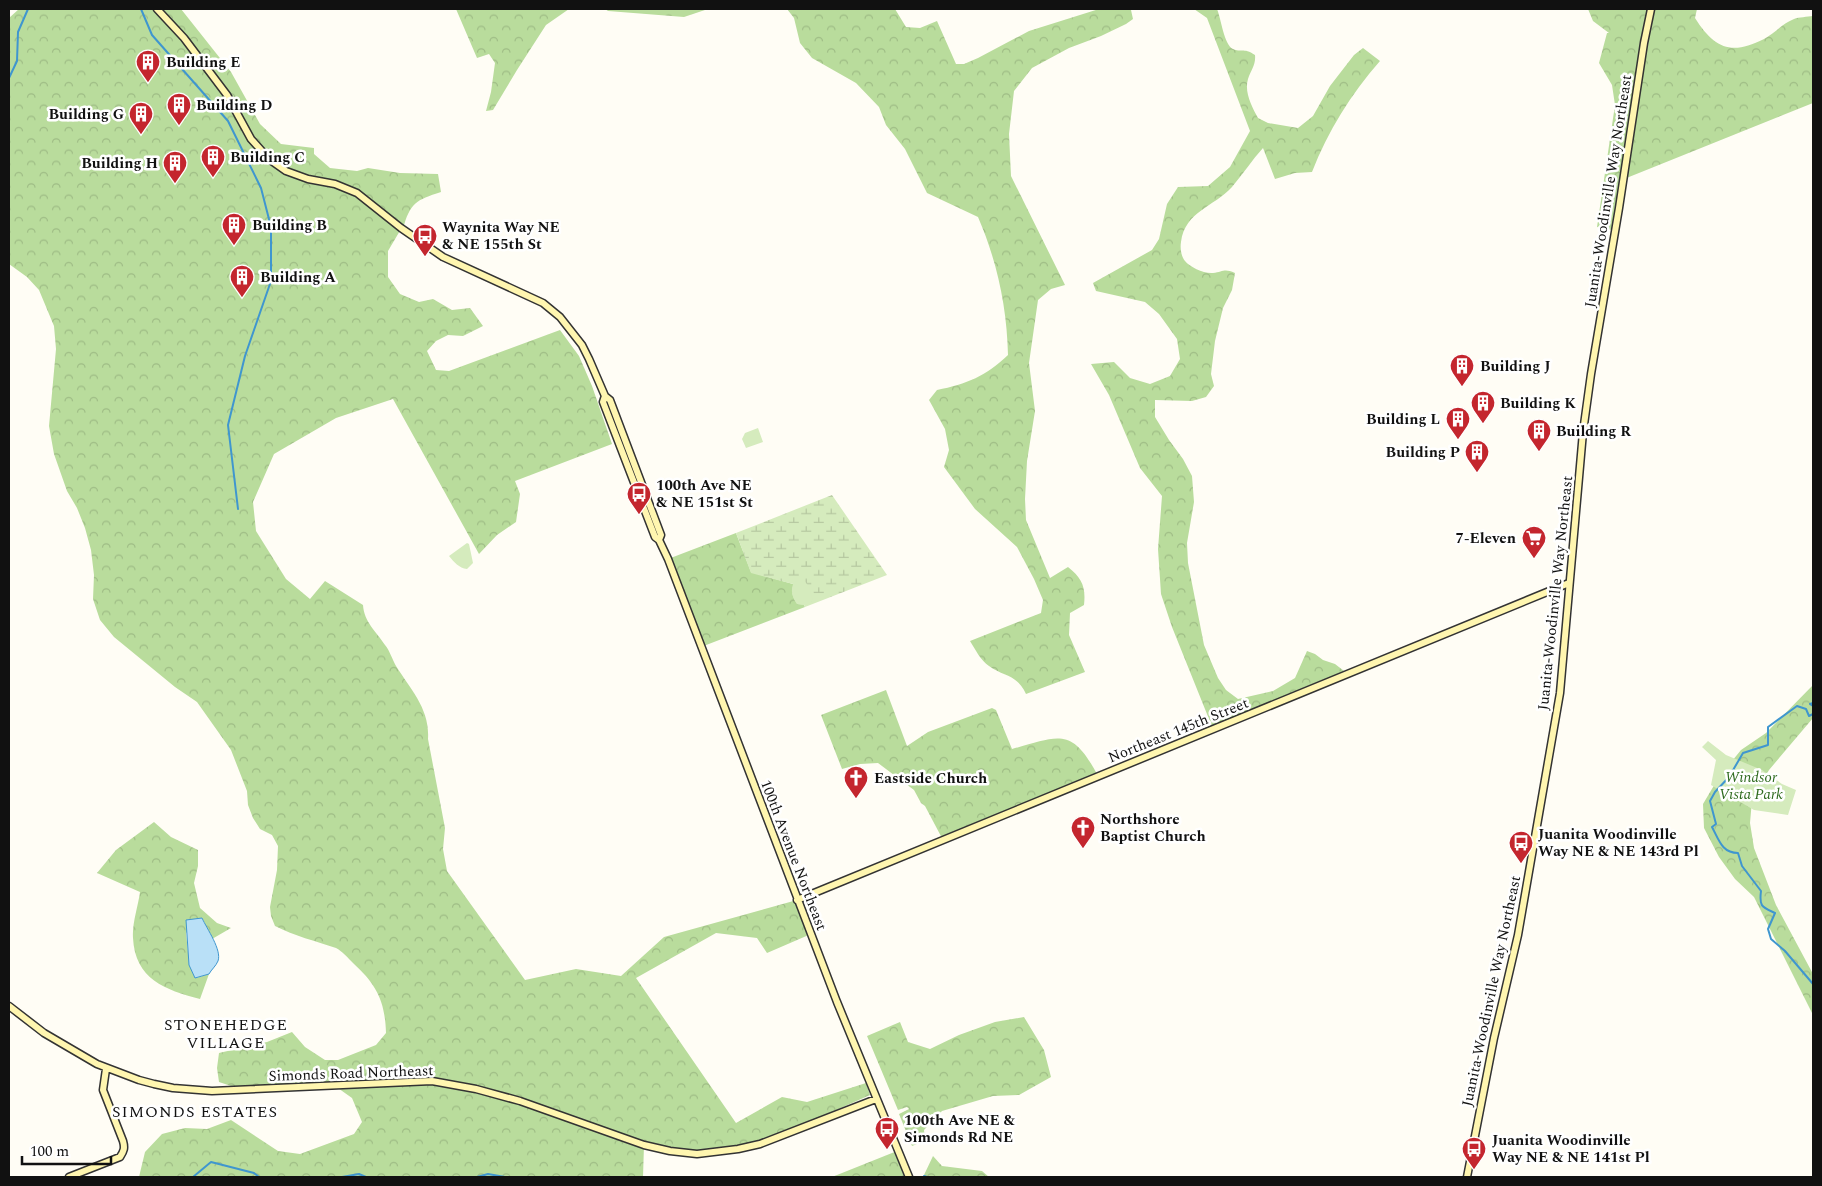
<svg xmlns="http://www.w3.org/2000/svg" width="1822" height="1186" viewBox="0 0 1822 1186" font-family="Spectral,serif">
<style>
.forest{fill:url(#forest-crowns)}
.wetland{fill:url(#wetland-marsh)}
.park{fill:#d5ebbd}
.water{fill:#b9e0f7;stroke:#3f96cf}
.lines{fill:none;stroke-linecap:round;stroke-linejoin:round}
.stream{stroke:#3f96cf;stroke-width:2}
.secondary-casing{stroke:#333;stroke-width:9}
.secondary{stroke:#fff6b0;stroke-width:6}
.labels{text-anchor:middle;stroke-width:5;stroke-linejoin:round;paint-order:stroke}
.poi-label{font-size:15px;font-weight:bold;fill:#111;stroke:#fff;text-anchor:start}
.street-label{font-size:15px;fill:#111;stroke:#fff}
.park-label{font-size:15px;font-style:italic;fill:#2f6b1f;stroke:#fff}
.neighbourhood-label{font-size:16px;letter-spacing:1px;fill:#111;stroke:#fff}
</style>
<defs>
<pattern id="forest-crowns" width="20" height="18" patternUnits="userSpaceOnUse" patternTransform="scale(1.25)"><rect width="20" height="18" fill="#b9dc9c"/><path d="M2 6a3 3 0 1 1 6 0M12 15a3 3 0 1 1 6 0" fill="none" stroke="#9ebc85"/></pattern>
<pattern id="wetland-marsh" width="20" height="14" patternUnits="userSpaceOnUse" patternTransform="scale(1.25)"><rect width="20" height="14" fill="#d5ebbd"/><path d="M1 5h8M5 5V1M11 12h8M15 12V8" fill="none" stroke="#b6c8a1"/></pattern>
</defs>
<rect width="100%" height="100%" fill="#fffdf5"/>
<path class="forest" d="M19,9H181L231,72L260,124L281,144L314,148V154L330,168L357,171L368,168L400,173L438,174L441,192C416,200 410,203 403,229H401L388,251V277L400,294L419,302L433,299L452,310L470,308L483,326L463,336L448,335L436,341L427,351L436,370L449,371L560,330L579,356L592,386L612,444L515,481L520,494L516,522L497,535L479,554L393,399L336,418L274,454L253,502L256,531L286,579L310,599L325,581L363,605C364,622 376,631 385,645C390,651 392,659 396,666C411,690 430,709 428,739L445,828L443,849L447,871L525,980L576,969L621,976L664,937L797,900L811,934L767,953L757,938L716,933L636,978L736,1123L782,1097L807,1102L866,1083L870,1095L760,1144L697,1154L644,1145L643,1177H139L145,1152L162,1134L185,1128L207,1129L231,1120L278,1151L300,1154L354,1134L362,1122L352,1098L335,1086L240,1089L219,1082L217,1068L219,1053L267,1042L292,1032L305,1047L325,1060H338L376,1045L386,1033C385,1001 377,985 353,963C348,958 342,951 336,948C315,941 295,936 275,926L271,916L270,907L277,870L278,846L272,835L260,829L253,818L248,805L247,791L231,750L197,702L175,687L114,637L100,620L93,599L94,575L91,550L85,528L77,508L67,491L54,454L49,426L56,349L54,326L39,290L27,277L9,264V18Z
M456,9H569L546,25L517,70L493,110L486,111L491,92L495,63L489,54L477,58Z
M605,9H708L684,17L608,11Z
M787,9H895L906,27L920,28L937,21L956,64H964L978,58L1029,31L1099,9L1131,10L1133,19L1126,24L1101,36L1069,48L1032,68L1014,91L1009,134L1011,176L1065,285L1051,289L1038,300L1029,363L1035,411L1027,461L1025,499L1026,520L1050,578L1068,567C1082,578 1086,587 1084,605L1070,613L1069,635L1085,672L1026,694C1017,674 1004,677 989,666C981,661 975,649 970,641L1041,613L1043,600L1034,579L1017,547L975,509L944,467L949,450L945,429L929,400L937,390C967,384 986,376 1008,355C1007,307 997,261 978,217L927,193L905,149L886,125L879,107L856,83L812,58L800,43L794,18Z
M1194,9H1217C1221,18 1224,45 1233,49C1241,53 1243,47 1255,55C1256,65 1251,70 1248,79C1244,92 1252,107 1258,118L1268,123L1298,128L1313,116L1330,86L1354,55L1363,48L1380,61C1351,94 1328,131 1312,172L1295,173L1275,179L1263,148C1252,160 1243,174 1232,187C1214,207 1185,211 1181,242C1180,248 1181,256 1185,261C1190,267 1204,274 1213,273C1223,272 1224,268 1235,273L1232,290L1223,308L1215,341L1211,374L1214,386L1206,397L1192,401L1155,400V417L1169,440L1183,459L1192,476L1194,502L1187,543L1188,563L1204,645L1218,678L1226,690L1238,699L1273,691L1295,678L1307,651L1315,654L1323,660L1335,664L1348,674L1213,729L1172,627L1161,594L1158,549L1162,496L1140,468L1109,395L1091,364L1114,362L1130,378L1150,384L1170,376L1180,359L1177,339L1159,314L1145,302L1096,291L1093,283L1152,250L1159,239L1167,204L1178,187L1208,186L1230,167L1250,131L1207,18Z
M1588,9H1697L1695,18C1714,48 1731,56 1764,39C1774,34 1783,23 1794,19C1799,17 1807,17 1813,16V103L1624,179L1619,208L1612,230L1597,227L1615,105L1612,85L1599,63L1607,33H1609L1593,21Z
M736,533L751,572L793,584L805,607L701,647L668,559Z
M1813,685V718L1769,770L1752,800L1750,823L1754,848L1776,905L1813,974V1015L1754,897L1735,879L1719,857L1704,828L1703,804L1719,777L1741,750L1766,733Z
M886,690L907,746L928,732L992,708L996,710L1012,749C1059,736 1072,726 1098,776L943,840L925,806L921,803L914,790L878,763L860,764L842,769L821,715Z
M154,822L171,837L198,850V866L194,883L200,908L217,923L231,928L212,939L202,918L186,933L188,952L196,978L209,974L200,999C165,990 135,979 133,938C132,923 138,907 140,892L97,873L116,850Z
M1024,1017L1044,1050L1051,1077L1019,1095L993,1096L942,1111L924,1130L925,1141L912,1146L899,1114L909,1109L907,1107L898,1110L867,1036L900,1022L908,1042L930,1049L959,1035L995,1022Z
M897,1151L909,1177H832Z
M933,1156L942,1166L982,1171L989,1177H925L924,1175Z"/>
<path class="wetland" d="M832,495L887,575L805,607L804,605L797,604C792,597 791,592 793,584L751,573L736,533Z"/>
<path class="park" d="M758,428L763,442L746,448L742,439L745,433Z
M467,543L469,544L473,563L467,569C459,568 454,562 449,556Z
M798,580H804L809,587L813,601L805,605L797,604C791,595 789,587 798,580Z
M1708,741L1726,755L1762,770L1782,784L1796,790L1788,815L1754,810L1711,785L1716,760L1702,747Z"/>
<path class="water" d="M202,918C207,929 222,950 218,961C216,966 211,970 209,974L195,978L189,965L186,920Z"/>
<g class="lines">
<path class="stream" d="M141,9L152,35L228,121L261,188L271,227V281L245,356L228,425L238,509
M9,78L17,61L18,32L28,9
M1813,703L1810,704L1813,706
M1813,714L1809,716L1806,709L1797,706L1768,727V745L1743,753L1729,777L1715,792L1710,801L1716,824L1712,827C1719,840 1722,853 1738,853L1742,866L1761,891C1759,907 1762,907 1775,913L1768,929L1771,939L1785,951L1813,984
M924,1176L927,1177
M193,1177L211,1162L254,1173L259,1177
M342,1177L359,1174L366,1177
M477,1177L488,1174L505,1177"/>
<defs>
<path id="secondary" d="M157,9L184,38L227,95L251,139L269,159L286,171L308,179L335,184L357,193L401,228L443,257L543,303L560,317L582,345L589,359L605,396L610,400L661,535L659,540
M605,396L603,402L655,537L659,540L668,559L837,1002L909,1177
M797,900L1569,583
M9,1006L44,1033L97,1064L139,1080L154,1084L173,1088L212,1091L432,1081L476,1089L520,1101L644,1145L670,1151L697,1154L738,1149L760,1144L876,1099
M69,1177L120,1157C124,1151 125,1148 123,1141L103,1090L106,1069
M1467,1177L1494,1038L1518,935L1560,693L1583,432L1591,374L1619,208L1644,43L1651,9"/>
</defs>
<use href="#secondary" class="secondary-casing"/>
<use href="#secondary" class="secondary"/>
</g>
<defs>
<symbol id="building-pin" viewBox="-11 -11 22 30"><path d="M0 17L-7.5 6A9.5 9.5 0 1 1 7.5 6Z" fill="#c4262e" stroke="#fff"/><path d="M-4-6H4V6H1V3H-1V6H-4ZM-2.5-4.3h1.7v1.8h-1.7ZM.8-4.3h1.7v1.8H.8ZM-2.5-1h1.7V.8h-1.7ZM.8-1h1.7V.8H.8Z" fill="#fff"/></symbol>
<symbol id="bus-pin" viewBox="-11 -11 22 30"><path d="M0 17L-7.5 6A9.5 9.5 0 1 1 7.5 6Z" fill="#c4262e" stroke="#fff"/><path d="M-5-6H5V4H4V6H2V4H-2V6H-4V4H-5ZM-3.5-4V0h7V-4ZM-3.5 1.2v1.5H-2V1.2ZM2 1.2v1.5H3.5V1.2Z" fill="#fff"/></symbol>
<symbol id="supermarket-pin" viewBox="-11 -11 22 30"><path d="M0 17L-7.5 6A9.5 9.5 0 1 1 7.5 6Z" fill="#c4262e" stroke="#fff"/><path d="M-6-5.5h2.5l.6 2H6L4.5 2H-2.5L-4.4-4H-6ZM-1.5 3.2a1.3 1.3 0 1 0 .1 0ZM3 3.2a1.3 1.3 0 1 0 .1 0Z" fill="#fff"/></symbol>
<symbol id="church-pin" viewBox="-11 -11 22 30"><path d="M0 17L-7.5 6A9.5 9.5 0 1 1 7.5 6Z" fill="#c4262e" stroke="#fff"/><path d="M-1.2-6h2.4v3.5h3.3v2.4h-3.3V6h-2.4V-.1h-3.3v-2.4h3.3Z" fill="#fff"/></symbol>
</defs>
<g fill-rule="evenodd">
<use href="#building-pin" x="134" y="48" width="28" height="38"/>
<use href="#building-pin" x="165" y="91" width="28" height="38"/>
<use href="#building-pin" x="127" y="100" width="28" height="38"/>
<use href="#building-pin" x="199" y="143" width="28" height="38"/>
<use href="#building-pin" x="161" y="149" width="28" height="38"/>
<use href="#building-pin" x="220" y="211" width="28" height="38"/>
<use href="#bus-pin" x="411" y="222" width="28" height="38"/>
<use href="#building-pin" x="228" y="263" width="28" height="38"/>
<use href="#building-pin" x="1448" y="352" width="28" height="38"/>
<use href="#building-pin" x="1469" y="389" width="28" height="38"/>
<use href="#building-pin" x="1444" y="405" width="28" height="38"/>
<use href="#building-pin" x="1525" y="417" width="28" height="38"/>
<use href="#building-pin" x="1463" y="438" width="28" height="38"/>
<use href="#bus-pin" x="625" y="480" width="28" height="38"/>
<use href="#supermarket-pin" x="1520" y="524" width="28" height="38"/>
<use href="#church-pin" x="842" y="764" width="28" height="38"/>
<use href="#church-pin" x="1069" y="814" width="28" height="38"/>
<use href="#bus-pin" x="1507" y="829" width="28" height="38"/>
<use href="#bus-pin" x="873" y="1115" width="28" height="38"/>
<use href="#bus-pin" x="1460" y="1135" width="28" height="38"/>
</g>
<g class="labels">
<g class="poi-label">
<text x="166" y="67">Building E</text>
<text x="196" y="110">Building D</text>
<text x="124" y="119" text-anchor="end">Building G</text>
<text x="230" y="162">Building C</text>
<text x="158" y="168" text-anchor="end">Building H</text>
<text x="252" y="230">Building B</text>
<text x="442" y="232">Waynita Way NE<tspan x="442" dy="17">&amp; NE 155th St</tspan></text>
<text x="260" y="282">Building A</text>
<text x="1480" y="371">Building J</text>
<text x="1500" y="408">Building K</text>
<text x="1440" y="424" text-anchor="end">Building L</text>
<text x="1556" y="436">Building R</text>
<text x="1460" y="457" text-anchor="end">Building P</text>
<text x="656" y="490">100th Ave NE<tspan x="656" dy="17">&amp; NE 151st St</tspan></text>
<text x="1516" y="543" text-anchor="end">7-Eleven</text>
<text x="874" y="783">Eastside Church</text>
<text x="1100" y="824">Northshore<tspan x="1100" dy="17">Baptist Church</tspan></text>
<text x="1538" y="839">Juanita Woodinville<tspan x="1538" dy="17">Way NE &amp; NE 143rd Pl</tspan></text>
<text x="904" y="1125">100th Ave NE &amp;<tspan x="904" dy="17">Simonds Rd NE</tspan></text>
<text x="1492" y="1145">Juanita Woodinville<tspan x="1492" dy="17">Way NE &amp; NE 141st Pl</tspan></text>
</g>
<g class="street-label">
<text transform="translate(1608 191) rotate(-81)" y="5">Juanita-Woodinville Way Northeast</text>
<text transform="translate(1555 593) rotate(-84)" y="5">Juanita-Woodinville Way Northeast</text>
<text transform="translate(1178 730) rotate(-22)" y="5">Northeast 145th Street</text>
<text transform="translate(794 855) rotate(69)" y="5">100th Avenue Northeast</text>
<text transform="translate(1491 991) rotate(-78)" y="5">Juanita-Woodinville Way Northeast</text>
<text transform="translate(351 1073) rotate(-2)" y="5">Simonds Road Northeast</text>
</g>
<g class="park-label">
<text x="1751" y="782">Windsor<tspan x="1751" dy="17">Vista Park</tspan></text>
</g>
<g class="neighbourhood-label">
<text x="226" y="1030">STONEHEDGE<tspan x="226" dy="18">VILLAGE</tspan></text>
<text x="195" y="1117">SIMONDS ESTATES</text>
</g>
</g>
<rect width="1822" height="1186" fill="none" stroke="#111111" stroke-width="20"/>
<path d="M22 1156v8h89v-8" fill="none" stroke="#111111" stroke-width="2.5"/>
<text x="30" y="1156" font-size="15" fill="#111111" stroke="#ffffff" stroke-width="4" paint-order="stroke">100 m</text>
</svg>
